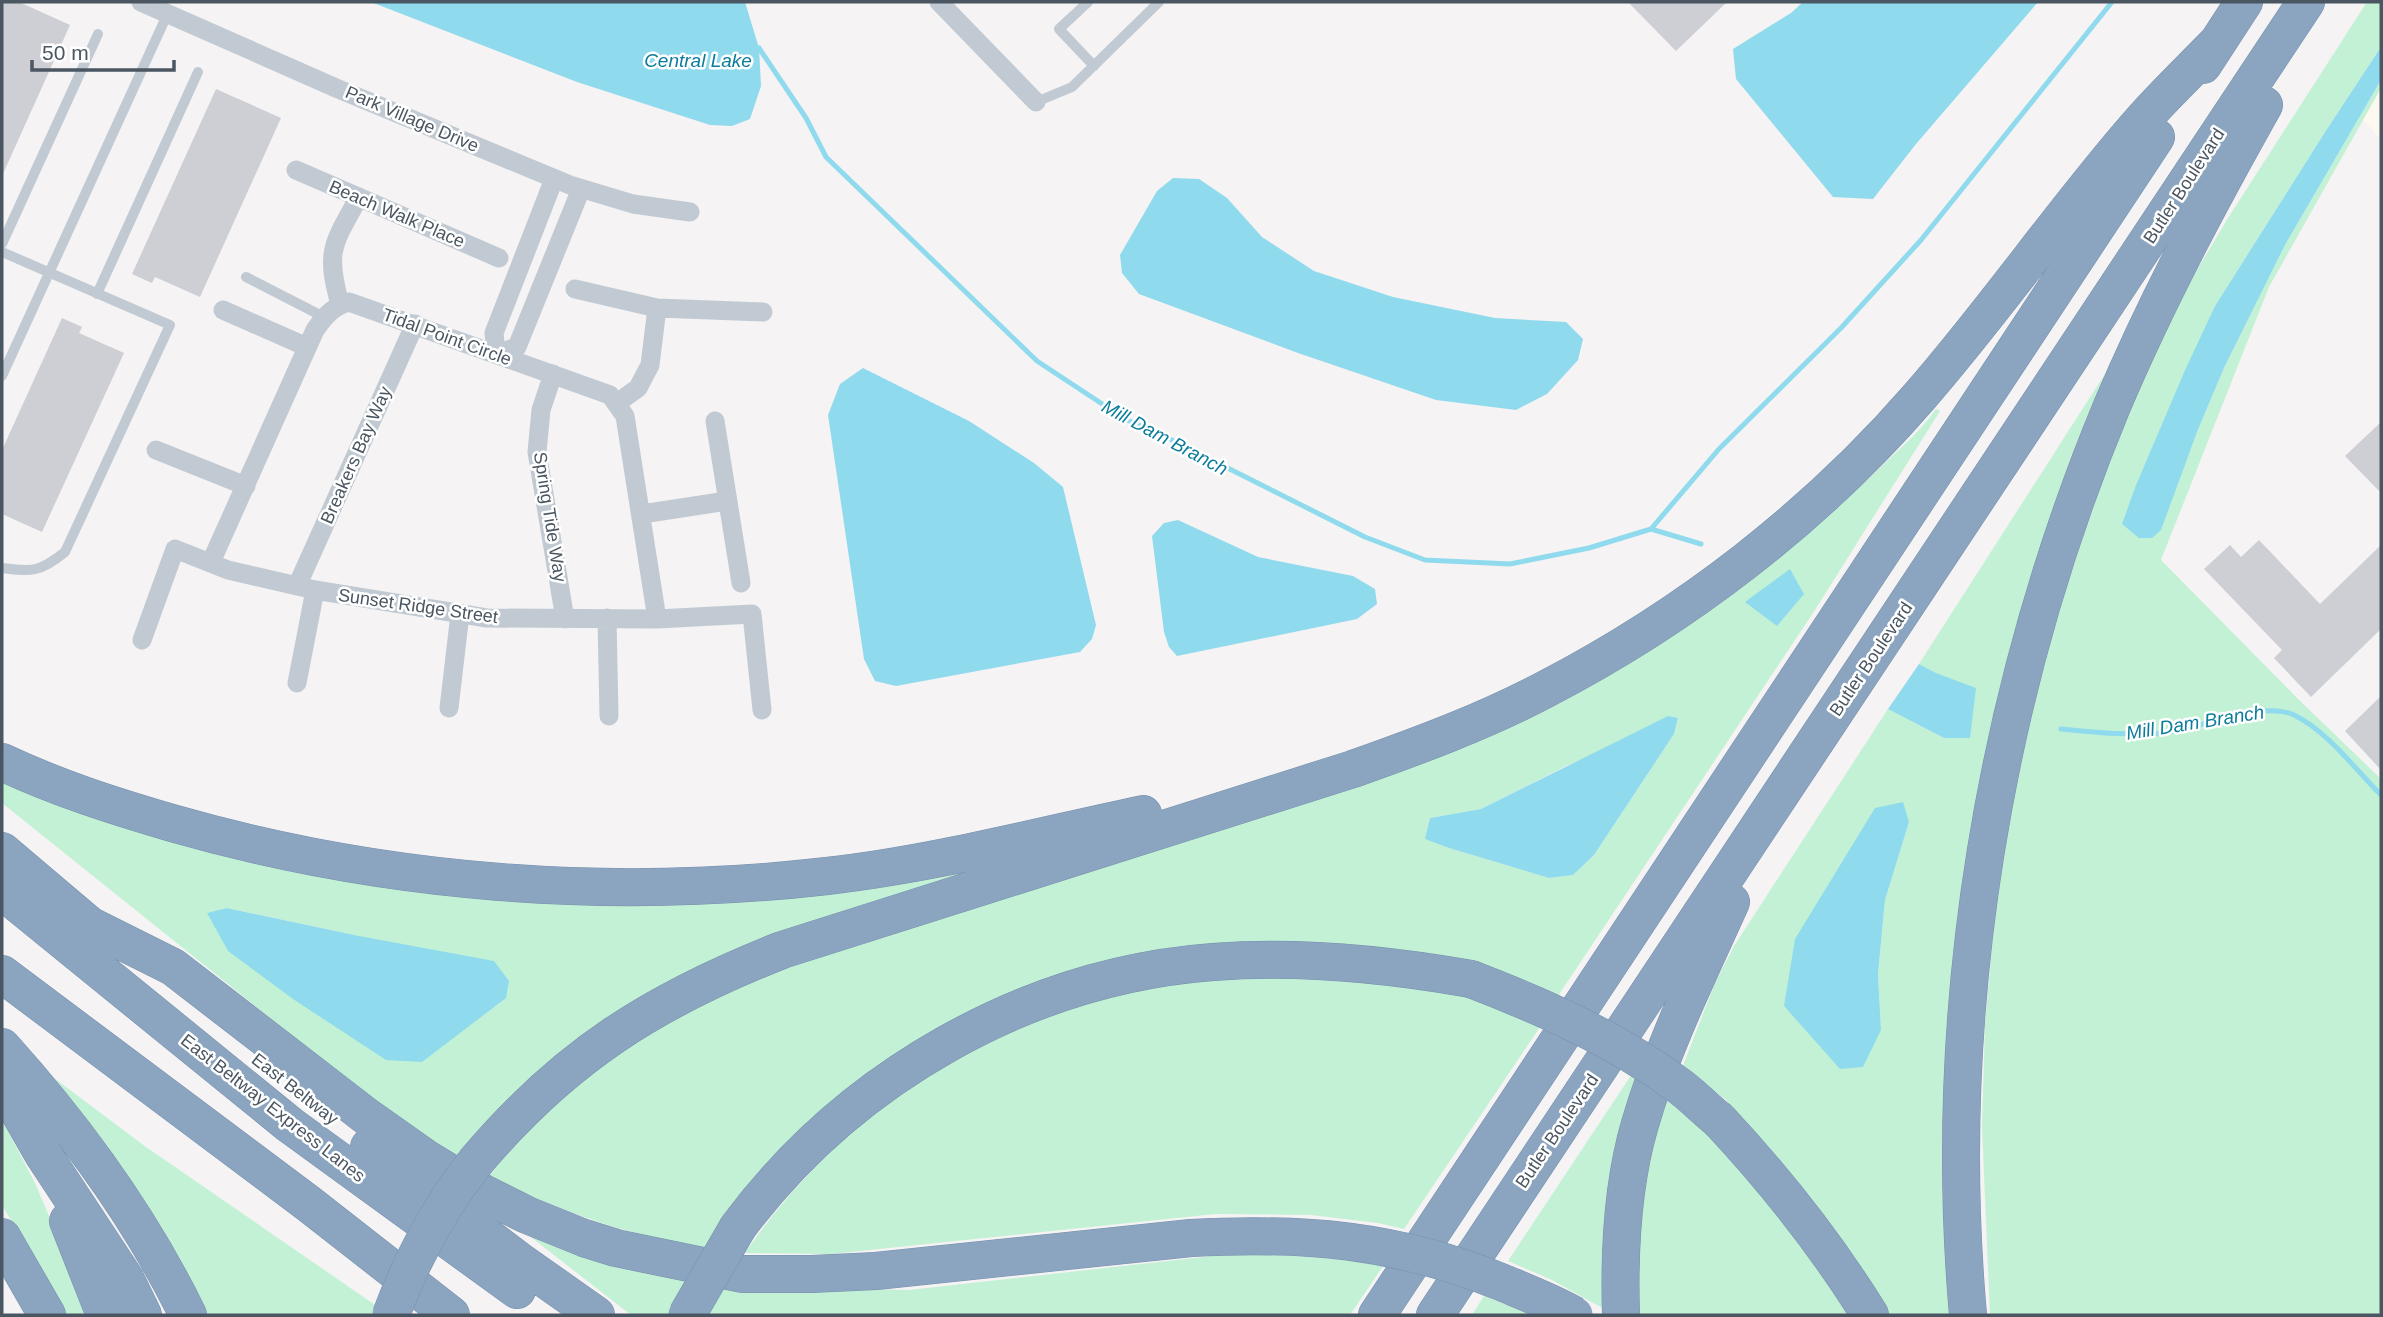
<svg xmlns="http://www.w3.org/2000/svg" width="2383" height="1317" viewBox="0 0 2383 1317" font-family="Arial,sans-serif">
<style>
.commercial{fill:#fdf9ef}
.green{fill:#c3f1d5;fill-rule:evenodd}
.water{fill:#90daee}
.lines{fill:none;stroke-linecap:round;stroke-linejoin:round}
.stream{stroke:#90daee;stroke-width:5}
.building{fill:#cdcfd5}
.motorway-casing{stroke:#7690ad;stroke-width:38}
.service{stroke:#c1cad2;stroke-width:10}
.minor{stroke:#c1cad2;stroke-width:19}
.motorway{stroke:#8ba5c1;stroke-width:37}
.motorway-bridge-casing{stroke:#7690ad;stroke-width:38;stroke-linecap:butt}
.motorway-bridge{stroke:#8ba5c1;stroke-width:37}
.labels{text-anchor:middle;stroke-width:5;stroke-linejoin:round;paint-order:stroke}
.street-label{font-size:18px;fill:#4a5661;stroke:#fff}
.water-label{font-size:19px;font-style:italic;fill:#0c7c9b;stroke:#fff}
</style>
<rect width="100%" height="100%" fill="#f5f3f3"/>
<path class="commercial" d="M2381,88V139L2363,120Z"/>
<path class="green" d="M2367,2H2381V47L2327,129L2215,306L2136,485L2197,432L2224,368L2285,245L2381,80V88L2269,287L2161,560L2298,699L2381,779V1315H1990L1982,1127L1985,1024L1996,901L2006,821L2046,652L2071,568L2119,433L2182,295L2228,218Z
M2133,340L1999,739L1960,1315H1888L1854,1256L1819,1209L1725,1099L1682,1068L1715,983L1734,946L1888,709L1944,738L1936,673L1919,664L2103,377ZM1909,822L1885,900L1878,974L1881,1030L1795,939Z
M1936,409L1940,411L1813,613L1558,996L1525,980L1478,962L1422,953L1354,947L1000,999L712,1248C635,1239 558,1211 489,1176L516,1142L577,1082L645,1032L793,962L1281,801L1734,591C1786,554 1833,512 1880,468C1899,449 1921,431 1936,409ZM1678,718L1674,734L1594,855L1573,875L1549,878L1449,848L1426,839L1430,818L1481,809L1566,766Z
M2,771L438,884L1016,856L748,946L462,1160L365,1094L2,803ZM227,908L359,936L207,914Z
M1223,976L1372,980L1464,995L1542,1024L1404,1229L1378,1223L1311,1215L1215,1214L831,1254L745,1253C830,1129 957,1037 1102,997C1141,986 1183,983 1223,976Z
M10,1045L146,1147L378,1307L375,1315H198Z
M1632,1074L1645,1083L1606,1310L1552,1280L1508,1261Z
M1662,1096L1702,1125L1794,1226L1852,1315H1629L1630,1261Z
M2,1120L35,1183L91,1315H67L2,1205Z
M527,1234L690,1282L674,1315H631Z
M1261,1254L1341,1259L1383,1266L1350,1315H708L723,1286L909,1290L1221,1255Z
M1484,1296L1531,1315H1472Z"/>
<path class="water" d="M371,2H745L759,48L761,86L750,119L732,126L710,125L577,82Z
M1803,2H2038L1916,144L1873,199L1833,197L1736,79L1733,49L1791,13Z
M2381,47V80L2285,245L2224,368L2197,432L2161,530L2152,538H2139L2122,524L2136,485L2186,368L2215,306L2327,129Z
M1173,178L1199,179L1227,198L1262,237L1314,271L1393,297L1495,318L1566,322L1583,339L1578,360L1547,394L1516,410L1436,400L1298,353L1139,294L1122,273L1120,255L1157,191Z
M863,368L969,421L1034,463L1063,487L1096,625L1092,639L1080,652L896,686L875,681L864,659L828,415L840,384Z
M1178,520L1258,557L1353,576L1375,589L1377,604L1357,619L1177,656L1169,647L1164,632L1152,536L1164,523Z
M1790,569L1804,594L1777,626L1745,602Z
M1919,664L1936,673L1976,688L1970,738H1944L1888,709Z
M1668,716L1678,718L1674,734L1594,855L1573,875L1549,878L1449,848L1425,839L1430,818L1481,809Z
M1903,802L1909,822L1885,900L1878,974L1881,1030L1863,1067L1840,1069L1784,1006L1795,939L1875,808Z
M227,908L359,936L494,961L509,981L506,998L422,1062L386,1060L293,999L228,951L207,913Z"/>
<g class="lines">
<path class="stream" d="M759,48L806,118L826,157L1037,361L1125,419L1174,441L1365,537L1425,560L1510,564L1589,548L1651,529L1701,544
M1651,529L1719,449L1841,328L1921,240L2112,2
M2061,729C2095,732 2129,736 2163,733C2199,729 2263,700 2294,715C2326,730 2356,770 2381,795"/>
</g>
<path class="building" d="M2,2H19L70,25L2,176Z
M1628,2H1727L1676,51Z
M216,89L281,118L200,297L155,277L152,283L132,274Z
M62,318L82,327L79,333L124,353L42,532L2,514V450Z
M2381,422V493L2345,456Z
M2259,540L2320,604L2381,545V629L2311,697L2274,658L2282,650L2204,569L2230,545L2241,557Z
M2381,696V770L2345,731Z"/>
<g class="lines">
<defs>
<path id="motorway" d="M2203,65L2244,2
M2,762C57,788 114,806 172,823C384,884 608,901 827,876C933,864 1039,836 1143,814
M2,851L107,940
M2,891L290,1125L517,1290
M87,924L173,967L366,1116L427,1159L483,1193L527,1215L584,1238L616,1248L742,1274H811L876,1271L1191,1238
M2,974L309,1204L451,1315
M2,1047C75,1128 140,1217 188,1315
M2,1082L43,1154L126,1280L143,1315
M1719,1120C1776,1181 1826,1244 1870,1315
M369,1147L518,1260L596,1315
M477,1160C566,1055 655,1000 782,950L1353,769C1418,746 1483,722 1544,690C1685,617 1815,517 1919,397C1996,309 2062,212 2139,124C2163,96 2190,71 2215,45
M68,1221L105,1315
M738,1227C849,1078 1026,976 1213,962C1300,955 1386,964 1471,979
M2,1237L47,1315
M1377,1315L2156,137
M1435,1315L2306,2
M1621,1315C1619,1252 1622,1185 1640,1124C1662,1048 1698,975 1731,902
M1968,1315C1941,1009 1994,690 2112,406C2156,302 2209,203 2264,105"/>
</defs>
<use href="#motorway" class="motorway-casing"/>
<path class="service" d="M1088,2L1059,29L1094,66
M1036,102L1072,87L1159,2
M2,244L98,34
M2,252L170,325L65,552C40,572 33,572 2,568
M246,277L324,317
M97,294L198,72
M2,376L167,15"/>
<path class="minor" d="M141,2L336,88L570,185L633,204L690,212
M939,2L1036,102
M296,170L499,258
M575,289L657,308L763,312
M340,304C325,251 333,244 359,197
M223,310L307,347
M496,354L517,347L581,189
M496,354L494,333L554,179
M553,374L541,410L537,452L565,619
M617,403L638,388L650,365L657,308
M715,421L741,583
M156,450L246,486
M642,514L727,501
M211,562L315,330C324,317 333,306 349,302L610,395L625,416L657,619
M297,586L415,324
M607,618L609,716
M142,640L175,549L228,570L315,590L487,618L657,619L752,614L762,710
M297,683L315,590
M449,708L460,614"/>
<use href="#motorway" class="motorway"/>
<defs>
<path id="motorway-bridge" d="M1471,979C1544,1007 1615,1039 1678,1085C1692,1095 1705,1109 1719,1120
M1191,1238C1304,1232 1395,1239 1501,1282C1525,1292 1551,1302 1574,1315
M391,1315C412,1258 439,1208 477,1160
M687,1315L738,1227"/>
</defs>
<use href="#motorway-bridge" class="motorway-bridge-casing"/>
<use href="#motorway-bridge" class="motorway-bridge"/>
</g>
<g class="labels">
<g class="street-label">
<text transform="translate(412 119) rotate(23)" y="6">Park Village Drive</text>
<text transform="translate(2184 186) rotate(-57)" y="6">Butler Boulevard</text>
<text transform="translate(397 214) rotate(23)" y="6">Beach Walk Place</text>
<text transform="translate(447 337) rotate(20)" y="6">Tidal Point Circle</text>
<text transform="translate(356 455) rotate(-66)" y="6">Breakers Bay Way</text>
<text transform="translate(550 517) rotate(81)" y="6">Spring Tide Way</text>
<text transform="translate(418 606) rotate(8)" y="6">Sunset Ridge Street</text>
<text transform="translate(1871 659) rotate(-56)" y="6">Butler Boulevard</text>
<text transform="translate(295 1089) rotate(38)" y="6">East Beltway</text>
<text transform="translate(273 1108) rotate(38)" y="6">East Beltway Express Lanes</text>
<text transform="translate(1557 1131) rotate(-56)" y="6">Butler Boulevard</text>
</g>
<g class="water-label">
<text x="698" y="67">Central Lake</text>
<text transform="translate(1165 437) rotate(28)" y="7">Mill Dam Branch</text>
<text transform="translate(2195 722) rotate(-9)" y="7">Mill Dam Branch</text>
</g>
</g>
<rect width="2383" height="1317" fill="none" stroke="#4a5661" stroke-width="7"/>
<path d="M32 60v10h142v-10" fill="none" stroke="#4a5661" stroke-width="3.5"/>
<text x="42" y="60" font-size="21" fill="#4a5661" stroke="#ffffff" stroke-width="5" paint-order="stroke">50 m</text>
</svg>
